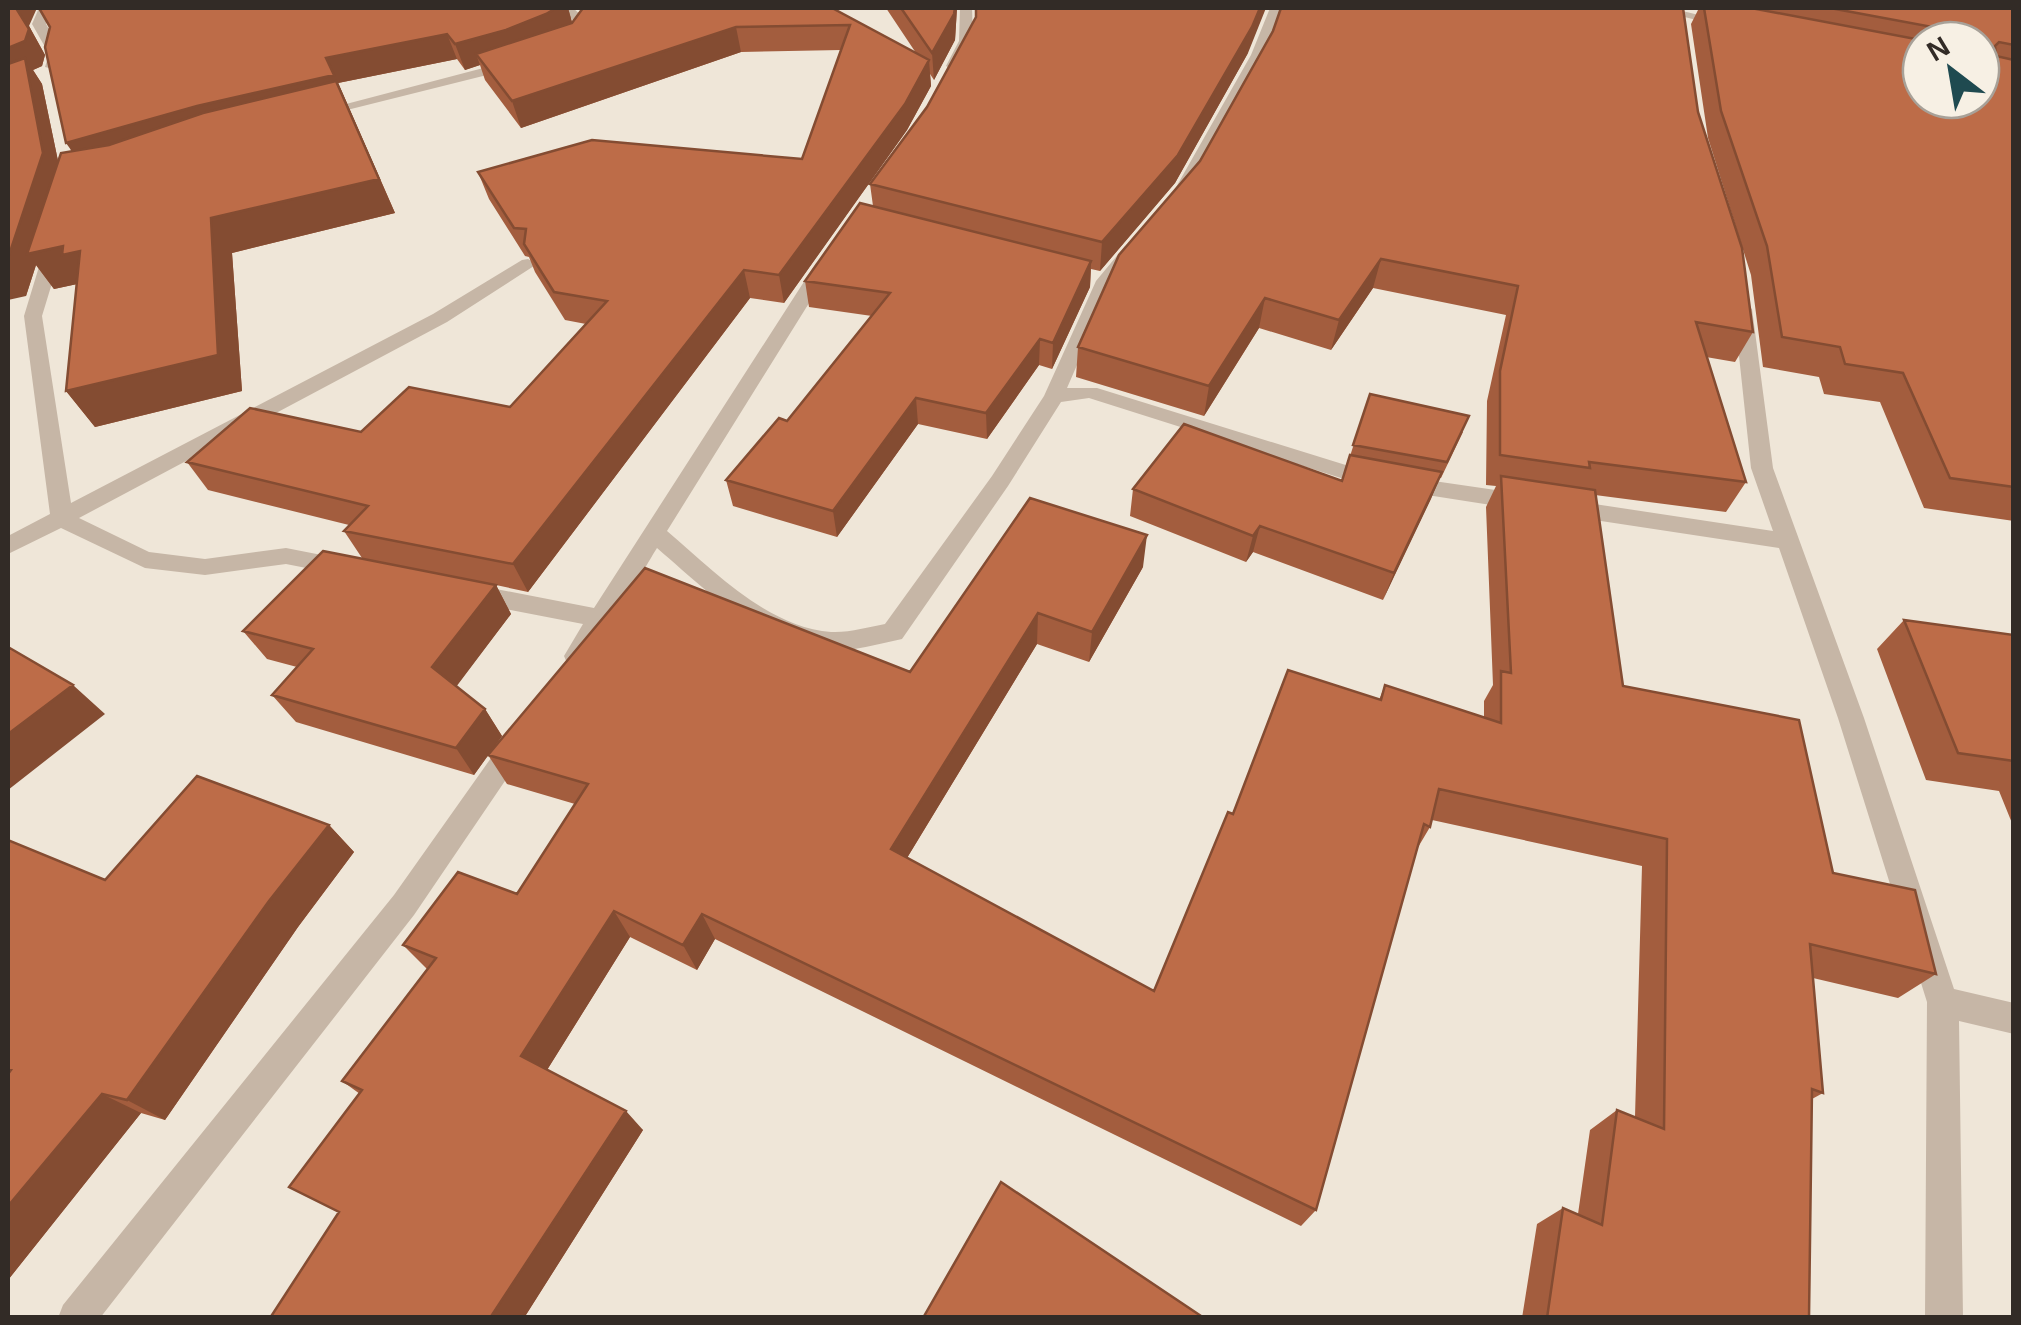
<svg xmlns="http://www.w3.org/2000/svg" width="2021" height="1325" viewBox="0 0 2021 1325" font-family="Helvetica,sans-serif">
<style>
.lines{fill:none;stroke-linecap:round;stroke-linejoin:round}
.minor{fill:#c6b6a6;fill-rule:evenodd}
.wall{fill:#a35d3e;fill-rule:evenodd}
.shaded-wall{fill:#844c32}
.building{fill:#bd6c48;stroke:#844c32;stroke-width:2.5}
</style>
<rect width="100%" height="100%" fill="#efe6d8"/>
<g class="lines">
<path class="minor" d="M39,8H51L46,24L63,54L57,70L45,67L49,54L32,24Z
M560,8H573L593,26L579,43L567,40L579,26Z
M960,8H972C973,30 974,58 953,70L946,66L959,41Z
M1270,8H1282L1265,55L1191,189L1177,192L1175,189L1251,55Z
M1648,8H1670L1732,23L1725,27Z
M514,60L521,64L519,67L315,118L308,114Z
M54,242L63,247L42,316L71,503L433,314L522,260L528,259L537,264L447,322L79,518L149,552L205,559L286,548L342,559L354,567L342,575L286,564L205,575L145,568L61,528L8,554V536L50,514L24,316L45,247Z
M1131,245L1140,250L1113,282L1067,388H1097L1365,471L1523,494L1531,497L1534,502L1531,507L1523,510L1363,485L1089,398L1061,402L1008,486L902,639L893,641C873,645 851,652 830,650C760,645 707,591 657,548C645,567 594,657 583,663C576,667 574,665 567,663L564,656L583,624L470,602L458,593L470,584L594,608L816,263L825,258L834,263L667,531C713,570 767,627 831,632C849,633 868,627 885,624L992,476L1044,396L1096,281L1125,246Z
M1743,303L1752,309L1773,468L1864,718L1954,989L2014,1003V1034L1959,1021L1963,1318H1925L1927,1002L1838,718L1779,548L1568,516L1557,508L1568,500L1773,531L1751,468L1734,309Z
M517,731L526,734L530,742L526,750L414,915L100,1318H58L63,1305L394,895L508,734Z"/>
</g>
<path class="wall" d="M39,8H568L572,22L581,10L578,8H832L916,53L886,8H957L955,40L934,80L930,74L931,86L907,130L784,303L750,298L528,592L496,585L511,614L456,686L485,709L502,736L474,775L296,722L272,695L297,667L267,659L243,631L362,558L344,531L349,525L208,490L187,462L510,407L586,324L565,320L535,272L529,257L525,256L489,199L478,172L802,159L841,50L741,52L521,128L485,80L480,65L465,70L457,59L338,83L395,213L232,253L242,391L95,427L66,391L77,284L54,289L36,265L26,296L29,26L45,55L42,66L33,70L42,84L58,161L71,151L50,27Z
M1688,8H2014V521L1924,508L1880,402L1824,394L1819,377L1763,367L1751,275L1708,138L1691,24L1698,10ZM1921,40H1981L1921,100Z
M1273,31L1698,112L1753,332L1735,362L1706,357L1746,482L1726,512L1595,495L1623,686L1833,873L1936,974L1898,998L1813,978L1823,1093L1812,1099L1809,1318H1522L1537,1224L1563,1208L1578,1214L1590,1130L1617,1110L1635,1117L1642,866L1432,820L1430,827L1417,849L1316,1210L1301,1226L715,939L697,970L630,937L547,1070L643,1130L524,1318H270L339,1212L360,1094L342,1081L427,969L403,945L517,894L575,804L507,784L488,755L910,672L1143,567L1089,662L1037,644L907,858L1154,991L1233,814L1379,700L1385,685L1484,717V701L1493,685L1486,507L1496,486L1486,485L1487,401L1506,315L1373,288L1331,350L1259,328L1204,416L1076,377L1078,347L1200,161Z
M1248,53L1175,183L1100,271L1091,269L1090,287L1052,369L1039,365L987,439L918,424L837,537L733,506L726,480L787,421L872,316L809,307L805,281L873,206L870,184Z
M1370,394L1463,432L1441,478H1439L1383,600L1253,552L1246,562L1130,516L1133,489L1342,481Z
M1904,620L2014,635V828L1999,791L1926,780L1877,649Z
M329,825L354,852L298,927L165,1120L141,1113L8,1280V840L105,880Z
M2011,1300H2014V1318H2012Z"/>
<path class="shaded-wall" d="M16,8H37L29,26L45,55L42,66L33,70L42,84L62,180L63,246L80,251L82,283L54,289L36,265L26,296L8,300V48Z
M556,8H568L573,26L476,54L480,65L465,70L455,44Z
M955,8H957L955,40L934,80L932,53Z
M1260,8H1266L1248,53L1175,183L1100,271L1102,242Z
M736,27L741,52L521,128L512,101Z
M447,34L457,59L338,83L395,213L232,253L242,391L95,427L66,391L218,355L66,143L326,58Z
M929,60L931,86L907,130L784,303L779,275Z
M1381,259L1373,288L1331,350L1339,320Z
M1091,261L1090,287L1052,369L1053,343Z
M744,270L750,298L528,592L513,564Z
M1265,298L1259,328L1204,416L1209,386Z
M1040,339L1039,365L987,439L986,413Z
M916,398L918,424L837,537L833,511Z
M1442,472L1431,499L1383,600L1394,573Z
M1260,526L1253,552L1246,562L1253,536Z
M1147,535L1143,567L1089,662L1092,632Z
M496,585L511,614L450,695L432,667Z
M1038,613L1037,644L896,876L891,849Z
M73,685L105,714L8,790V734Z
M485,709L502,736L474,775L456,748Z
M329,825L354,852L298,927L165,1120L127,1100L269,901Z
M614,911L630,937L542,1078L521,1056Z
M702,914L715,939L697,970L683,945Z
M102,1094L141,1113L8,1280V1206Z
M626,1111L643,1130L524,1318H490Z"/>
<path class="building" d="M8,8H16L29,29L25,41L8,48Z
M39,8H556L546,14L506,30L455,44L447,34L326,58L334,75L197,106L66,143L45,47L50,27Z
M583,8H832L929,60L905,104L779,275L744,270L513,564L344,531L368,506L187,462L250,408L361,432L409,387L510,407L607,301L554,292L524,244L526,229L514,228L478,172L592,140L802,159L850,25L736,27L512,101L476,54L572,23Z
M901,8H955L954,14L932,53Z
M976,8H1260L1252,27L1178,155L1102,242L870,184L927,107L976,17Z
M1281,8H1683L1698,112L1742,248L1753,332L1696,322L1746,482L1589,462L1590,468L1500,455V371L1518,286L1381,259L1339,320L1265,298L1209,386L1078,347L1119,255L1200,161L1273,31Z
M1704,8H1751L1921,40V100H1981V40H1941L1938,28L1830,8H2014V45L1999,42L1995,46L1996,56L2014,60V487L1950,478L1903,373L1845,364L1840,347L1782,337L1767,246L1721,111Z
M25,58L43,153L8,258V64Z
M336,81L379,179L211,218L218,355L66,391L80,251L62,255L63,246L27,254L61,153L109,145L203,113Z
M860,203L1091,261L1053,343L1040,339L986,413L916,398L833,511L726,480L779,418L787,421L890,293L805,281Z
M1370,394L1469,416L1447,462L1353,445Z
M1184,424L1342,481L1350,455L1442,472L1394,573L1260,526L1253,536L1133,489Z
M1501,476L1595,490L1623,686L1799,720L1833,873L1915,890L1936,974L1810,944L1823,1093L1812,1089L1809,1318H1547L1563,1208L1602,1225L1617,1110L1664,1129L1667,839L1439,789L1430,827L1424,824L1316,1210L702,914L683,945L614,911L521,1056L626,1111L490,1318H270L339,1212L289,1187L362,1090L342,1081L436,958L403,945L458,872L517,894L588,784L488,755L645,568L910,672L1030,498L1147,535L1092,632L1038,613L891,849L1154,991L1228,812L1233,814L1288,670L1381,700L1385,685L1501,723V671L1511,673Z
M323,551L496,585L432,667L485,709L456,748L272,695L313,649L243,631Z
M1904,620L2014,635V761L1958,753Z
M8,647L73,685L8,734Z
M197,776L329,825L269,901L127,1100L102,1094L8,1206V1074L11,1070L8,1069V840L105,880Z
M1001,1182L1204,1318H923Z"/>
<rect width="2021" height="1325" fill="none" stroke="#322b26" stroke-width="20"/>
<g transform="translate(1951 70) rotate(329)"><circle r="48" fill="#f7f0e4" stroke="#a8a198" stroke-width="2.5"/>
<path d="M0-8L18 38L0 25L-18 38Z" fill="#1f4a50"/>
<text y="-15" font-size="28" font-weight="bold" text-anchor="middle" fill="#322b26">N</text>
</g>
</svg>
